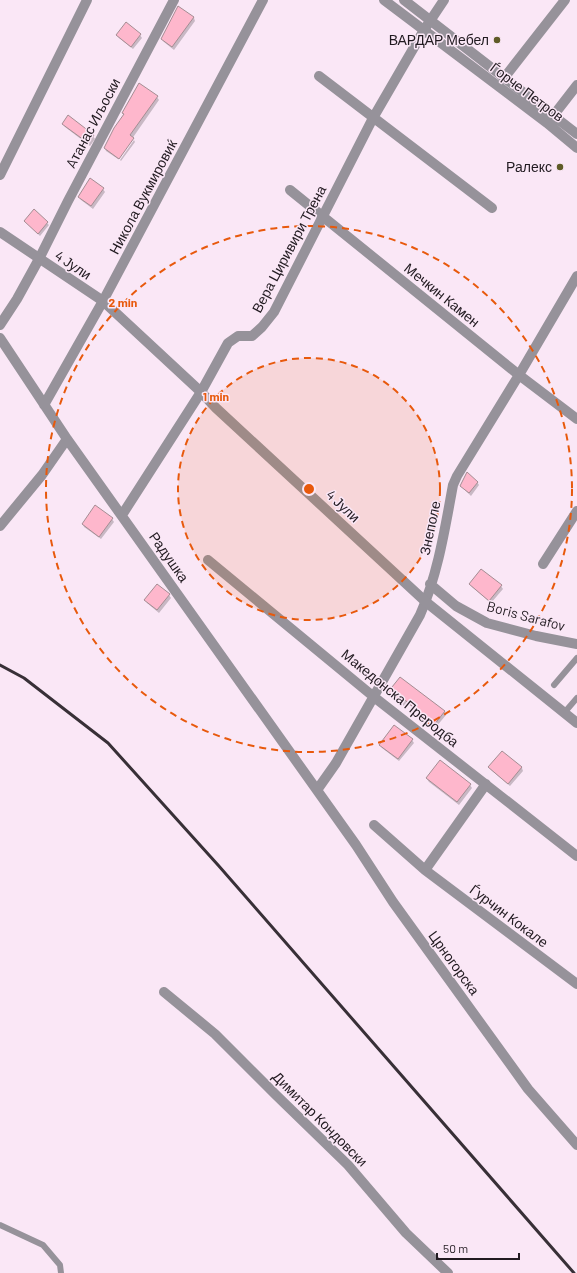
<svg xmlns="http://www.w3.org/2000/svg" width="577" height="1273" viewBox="0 0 577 1273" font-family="Barlow,sans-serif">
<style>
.shadow{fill:#0003}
.building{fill:#feb7cc;stroke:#a48d93}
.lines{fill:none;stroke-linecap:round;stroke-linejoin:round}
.service{stroke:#96929a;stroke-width:6}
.minor{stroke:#96929a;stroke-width:10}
.tertiary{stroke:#96929a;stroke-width:10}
.rail{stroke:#383037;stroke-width:3}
.ring{fill:none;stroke:#e8590c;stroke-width:2;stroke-dasharray:7 5}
.poi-dot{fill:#5f5b27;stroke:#fae7f6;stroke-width:1.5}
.labels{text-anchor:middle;stroke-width:3;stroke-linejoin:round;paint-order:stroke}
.poi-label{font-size:14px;fill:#211a20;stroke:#fae7f6;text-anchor:end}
.street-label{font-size:14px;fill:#211a20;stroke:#fae7f6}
.centre{fill:#e8590c;stroke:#fae7f6;stroke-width:2}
.ring-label{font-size:12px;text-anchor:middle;font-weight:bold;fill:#e8590c;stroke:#fae7f6;stroke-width:3;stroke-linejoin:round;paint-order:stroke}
</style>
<rect width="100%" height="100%" fill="#fae7f6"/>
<path class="shadow" d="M178,8L194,18L195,21L174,50L164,42L162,39Z
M117,35H140L142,38L133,49L119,38Z
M157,97L159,100L118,159L106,151L105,148L124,115L123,113Z
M63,124L93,136L95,139L90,146L65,127Z
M134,140L135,142L121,161L120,160Z
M103,189L105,192L93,209L81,200L79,197Z
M34,211L49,225L40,236L25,221Z
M477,482L479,485L471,496L461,486Z
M112,519L114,522L101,539L84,527L83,524Z
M470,584L501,586L503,589L491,603L472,587Z
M169,595L171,598L159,613L147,603L146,600Z
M389,692L424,697L425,696L445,712L446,715L436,727L407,703L404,706L391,695Z
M412,740L414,743L399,761L382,748L380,745Z
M502,752L522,768L523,771L510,786L491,770L489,767Z
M427,779L470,785L472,788L459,805L429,782Z"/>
<path class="building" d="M178,6L194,17L172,47L161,39Z
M126,22L141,34L131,47L116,35Z
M139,83L158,96L130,135L134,138L119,159L104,148L114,128L124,114L122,113Z
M68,115L94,135L88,143L62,124Z
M90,178L104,188L91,206L78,197Z
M34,209L48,222L38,234L24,221Z
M467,472L478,482L469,493L460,486Z
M95,505L113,518L99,537L82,524Z
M481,569L502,585L489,601L469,584Z
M157,584L170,594L157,610L144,600Z
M400,677L445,711L434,725L405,700L402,704L388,692Z
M394,725L413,739L398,759L379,745Z
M502,751L522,767L508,784L488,767Z
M440,760L471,784L457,802L426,778Z"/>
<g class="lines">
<path class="service" d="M554,685L577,658
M564,713L577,698
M0,1225L43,1245L60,1265L61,1273"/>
<path class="minor" d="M319,76L492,208
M504,78L565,0
M553,116L577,85
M0,175L87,0
M290,190L519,375L577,419
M0,325L17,299L39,259L68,201L174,0
M0,338L67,439L356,845L393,902L528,1089L577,1145
M44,405L103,301L263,0
M122,515L201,392L228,343L238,336H252L262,327L274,312L373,118L424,30L444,0
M0,526L42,475L67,439
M208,560L374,697L577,856
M543,564L577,511
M430,584L456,606L487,623L536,636L577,644
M317,790L336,763L420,615C438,574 445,528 453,485L457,476L519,375L577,276
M374,825L425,870L577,984
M425,870L486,784
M164,992L215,1034L276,1095L348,1165L406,1233L448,1273"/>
<path class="tertiary" d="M384,0L547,123L577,148
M404,0L577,134
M0,232L103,301L201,392L216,408L426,602L577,723"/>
<path class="rail" d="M0,665L24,678L108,743L218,865L574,1273"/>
</g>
<circle cx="309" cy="489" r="131" fill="#e8590c" fill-opacity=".12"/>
<g class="ring">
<circle cx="309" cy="489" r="131"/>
<circle cx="309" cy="489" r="263"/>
</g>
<g class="poi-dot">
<circle cx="497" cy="40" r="4"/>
<circle cx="560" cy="167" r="4"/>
</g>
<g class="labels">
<g class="poi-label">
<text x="489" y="45">ВАРДАР Мебел</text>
<text x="552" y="172">Ралекс</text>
</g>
<g class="street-label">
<text transform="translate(527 92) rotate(37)" y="5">Ѓорче Петров</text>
<text transform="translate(93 123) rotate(-62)" y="5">Aтанас Иљоски</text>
<text transform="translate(143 197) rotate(-62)" y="5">Никола Вукмировиќ</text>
<text transform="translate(289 249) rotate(-62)" y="5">Вера Циривири Трена</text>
<text transform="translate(73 265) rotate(33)" y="5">4 Јули</text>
<text transform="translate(442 295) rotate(39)" y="5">Мечкин Камен</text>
<text transform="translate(343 506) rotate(43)" y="5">4 Јули</text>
<text transform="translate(430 528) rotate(-78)" y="5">Знеполе</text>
<text transform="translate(169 557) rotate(55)" y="5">Радушка</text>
<text transform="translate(526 616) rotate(15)" y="5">Boris Sarafov</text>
<text transform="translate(400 698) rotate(39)" y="5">Македонска Преродба</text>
<text transform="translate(509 916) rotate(37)" y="5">Ѓурчин Кокале</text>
<text transform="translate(454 963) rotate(54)" y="5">Црногорска</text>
<text transform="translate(320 1119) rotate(45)" y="5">Димитар Кондовски</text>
</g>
</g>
<circle cx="309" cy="489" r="6" class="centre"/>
<g class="ring-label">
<text x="123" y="307">2 min</text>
<text x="216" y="401">1 min</text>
</g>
<path d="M437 1253v6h82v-6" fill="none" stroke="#211a20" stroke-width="2"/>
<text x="443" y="1253" font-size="12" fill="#211a20" stroke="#fae7f6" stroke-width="3" paint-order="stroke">50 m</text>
</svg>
